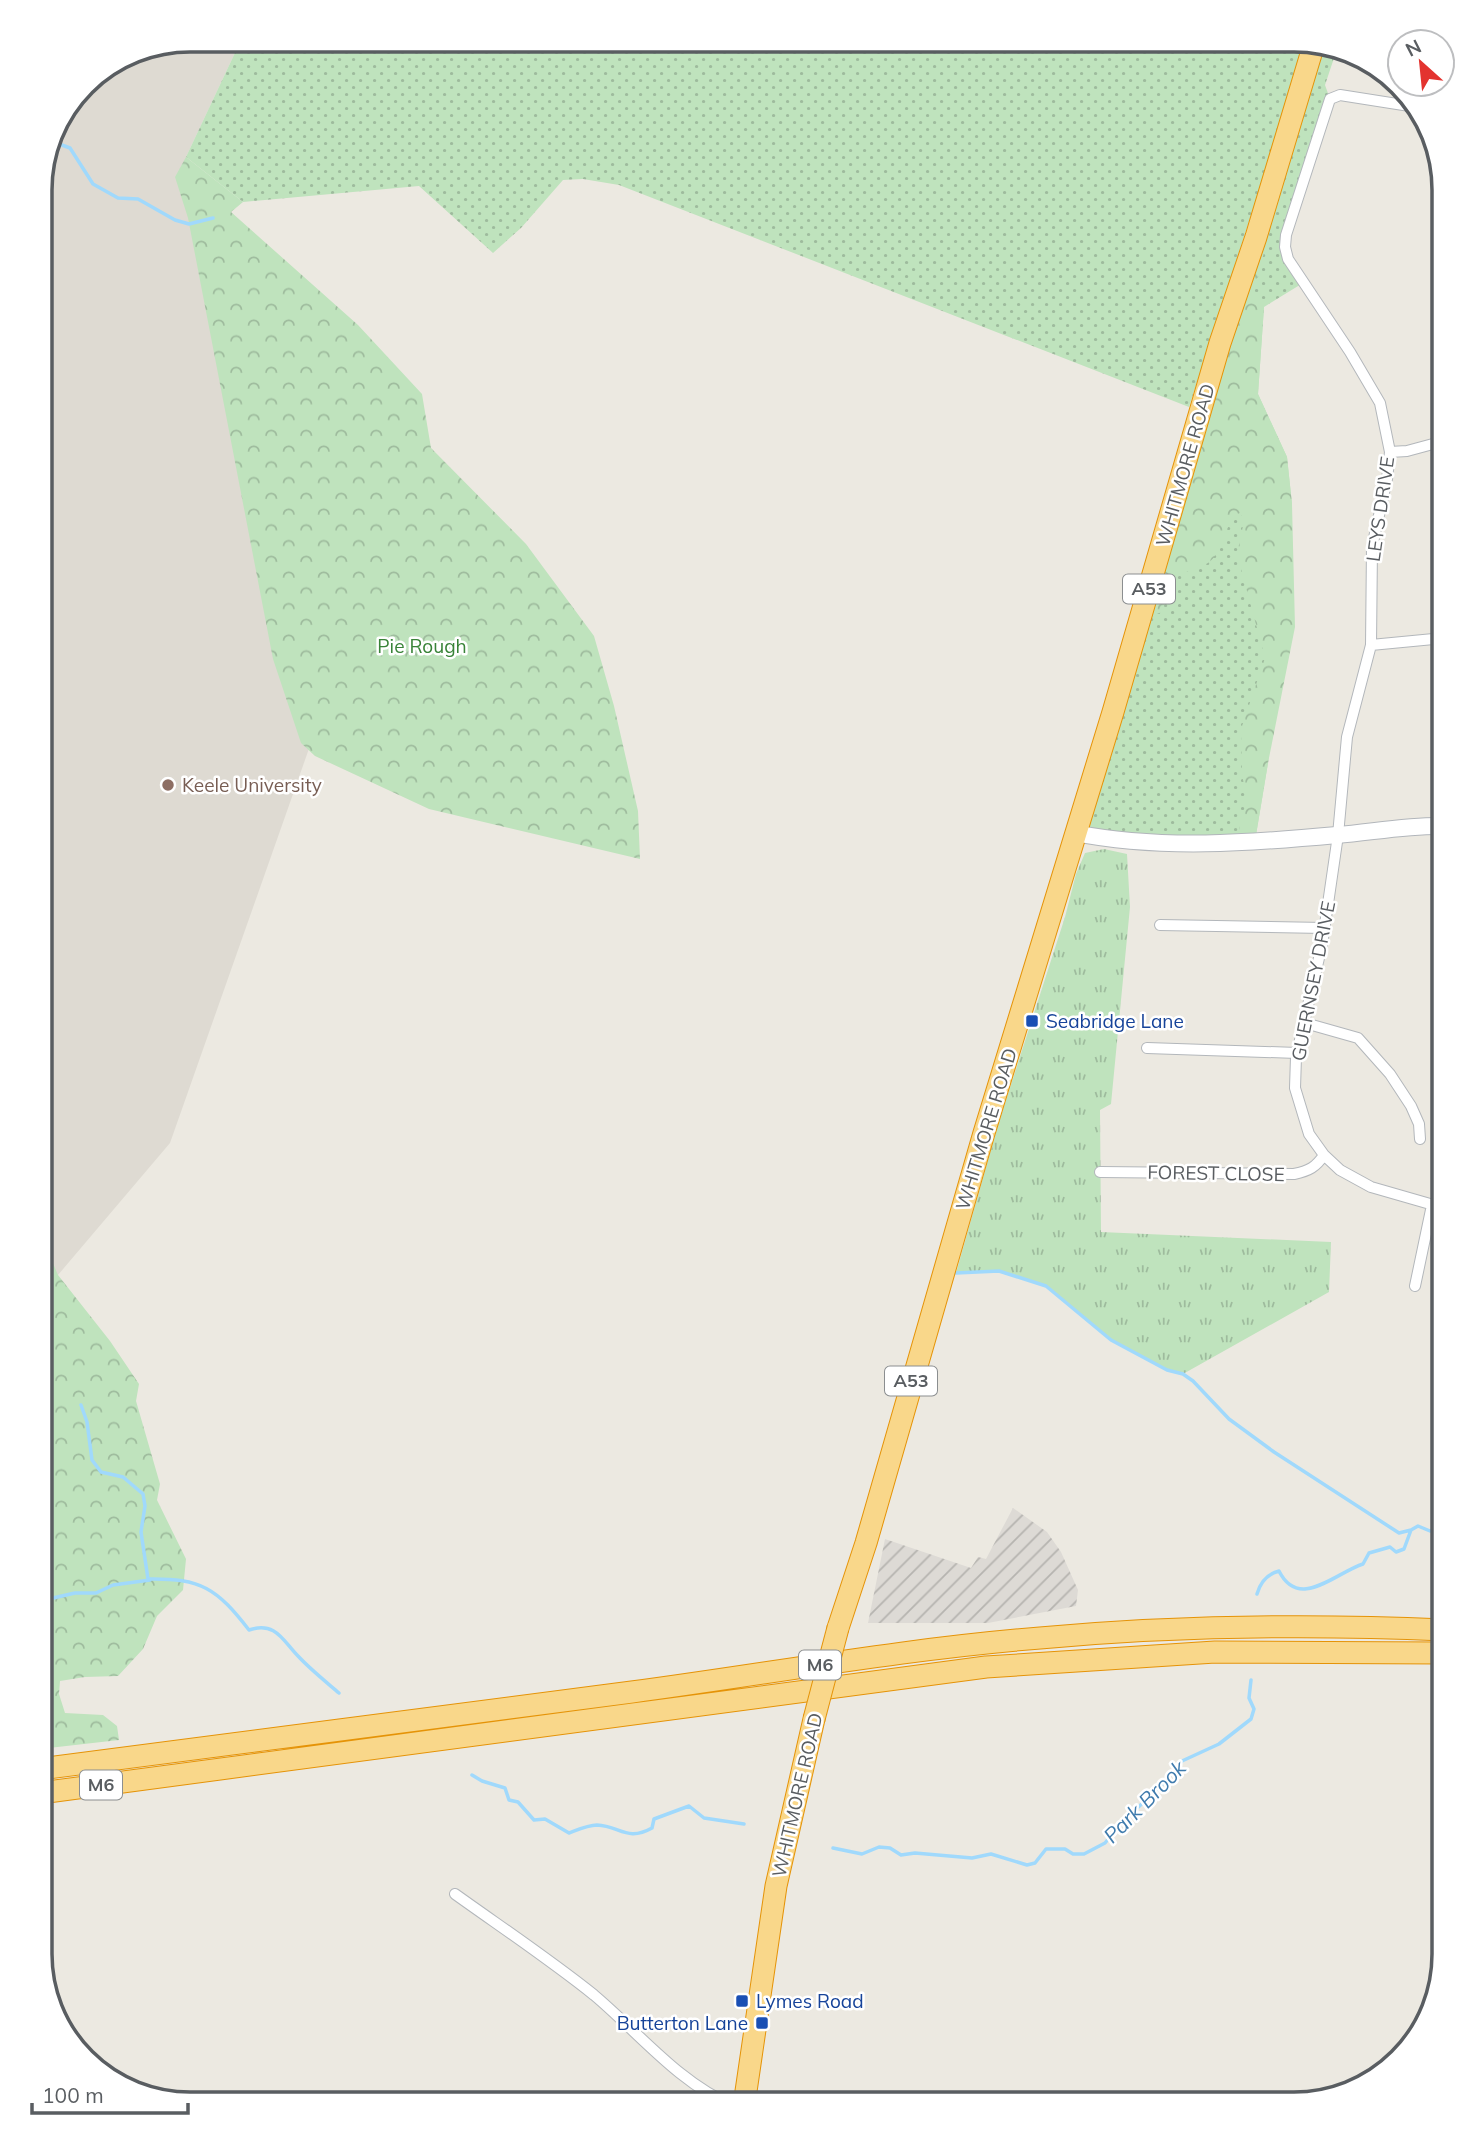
<svg xmlns="http://www.w3.org/2000/svg" width="1484" height="2145" viewBox="0 0 1484 2145" font-family="Mulish,sans-serif">
<style>
.industrial{fill:url(#industrial-furrows)}
.education{fill:#dedad2}
.grass{fill:url(#grass-dots)}
.forest{fill:url(#forest-crowns)}
.park{fill:url(#park-tufts)}
.lines{fill:none;stroke-linecap:round;stroke-linejoin:round}
.stream{stroke:#a0d9fc;stroke-width:3.5}
.street-casing{stroke:#b3b7bb;stroke-width:12}
.secondary-casing{stroke:#b2b6bb;stroke-width:18}
.highway-casing{stroke:#e59307;stroke-width:23}
.street{stroke:#fff;stroke-width:10}
.secondary{stroke:#fff;stroke-width:16}
.highway{stroke:#f9d78a;stroke-width:21}
.highway-bridge-casing{stroke:#e59307;stroke-width:23;stroke-linecap:butt}
.highway-bridge{stroke:#f9d78a;stroke-width:21}
.education-dot{fill:#8d6e63;stroke:#fff;stroke-width:2.5}
.transit-dot{fill:#1a4fb4;stroke:#fff;stroke-width:2.5}
.labels{text-anchor:middle;stroke-width:5;stroke-linejoin:round;paint-order:stroke}
.shield{fill:#fff;stroke:#8b8e90;stroke-width:2}
.shield-label{font-size:18px;font-weight:bold;fill:#595d61}
.street-label{font-size:19px;fill:#595d61;stroke:#fff}
.park-label{font-size:19px;fill:#388337;stroke:#fff}
.education-label{font-size:19px;fill:#785e54;stroke:#fff;text-anchor:start}
.transit-label{font-size:19px;fill:#164399;stroke:#fff;text-anchor:start}
.water-label{font-size:21px;font-style:italic;fill:#3f7bad;stroke:#fff}
.rim{fill:none;stroke:#595d61;stroke-width:3.5}
</style>
<defs>
<pattern id="industrial-furrows" width="10" height="10" patternUnits="userSpaceOnUse" patternTransform="scale(1.75)"><rect width="10" height="10" fill="#dddad5"/><path d="M-1 1l2-2M0 10L10 0M9 11l2-2" fill="none" stroke="#b6b4b0"/></pattern>
<pattern id="grass-dots" width="8" height="8" patternUnits="userSpaceOnUse" patternTransform="scale(1.75)"><rect width="8" height="8" fill="#bfe3bd"/><path d="M2 2h.1M6 6h.1" fill="none" stroke="#9ebb9d" stroke-width="1.8" stroke-linecap="round"/></pattern>
<pattern id="forest-crowns" width="20" height="18" patternUnits="userSpaceOnUse" patternTransform="scale(1.75)"><rect width="20" height="18" fill="#bfe3bd"/><path d="M2 6a3 3 0 1 1 6 0M12 15a3 3 0 1 1 6 0" fill="none" stroke="#9ebb9d"/></pattern>
<pattern id="park-tufts" width="24" height="20" patternUnits="userSpaceOnUse" patternTransform="scale(1.75)"><rect width="24" height="20" fill="#bfe3bd"/><path d="M3 7l-1-3M5 7V3M7 7l1-3M15 17l-1-3M17 17v-4M19 17l1-3" fill="none" stroke="#9ebb9d"/></pattern>
</defs>
<rect width="100%" height="100%" fill="#ece9e1"/>
<path class="industrial" d="M1013,1508L1047,1532L1061,1552L1078,1590L1076,1606L988,1623H868L885,1539L971,1568L978,1557L986,1559Z"/>
<path class="education" d="M190,40H241L186,157L203,215L422,428L170,1143L58,1275L40,1268L41,181L56,124L85,84L133,52Z"/>
<path class="grass" d="M241,40L1303,41L1307,42L1189,407L619,185L583,179L563,180L521,228L493,253L419,186L243,202L186,157Z
M1314,44L1336,52L1325,85L1330,99L1285,247L1303,283L1264,307L1258,394L1287,457L1292,504L1268,763L1255,841L1075,833Z"/>
<path class="forest" d="M186,157L243,202L231,212L358,325L422,394L431,448L526,544L594,636L614,706L638,811L640,859L429,809L315,756L301,743L273,659L188,218L175,177Z
M1258,242L1266,245L1254,290L1264,307L1258,394L1287,457L1292,504L1295,627L1268,763L1255,841L1242,842L1239,825L1248,799L1242,776L1241,729L1265,658L1237,554L1244,521L1240,513L1232,516C1217,556 1220,565 1174,575L1162,612L1146,618Z
M40,1241L46,1247L58,1275L110,1341L139,1384L136,1401L160,1484L157,1500L186,1559L183,1590L157,1616L143,1649L118,1676L85,1677L60,1681L59,1694L65,1713L103,1715L117,1726L119,1740L40,1749Z"/>
<path class="park" d="M1104,849L1127,854L1130,907L1111,1104L1100,1110L1101,1232L1331,1242L1329,1292L1183,1374L1167,1370L1111,1340L1046,1286L999,1271L956,1273L998,1125L1065,917L1076,874L1085,853Z"/>
<g class="lines">
<path class="stream" d="M51,141L70,148L93,184L118,198L138,199L175,220L189,224L213,218
M956,1273L999,1271L1046,1286L1111,1340L1167,1370L1183,1374L1193,1381L1229,1419L1274,1452L1399,1533L1411,1530
M81,1405L87,1422L92,1460L101,1472L123,1477L143,1494L145,1506L141,1532L148,1579C202,1578 217,1589 249,1630C276,1621 283,1641 298,1656C310,1669 325,1681 339,1693
M1257,1594C1260,1583 1267,1574 1279,1571C1299,1611 1335,1573 1363,1564L1369,1553L1390,1547L1396,1552L1404,1549L1411,1530L1418,1526L1430,1531L1444,1524
M40,1601L75,1593H96L113,1585L150,1580
M472,1775L482,1781L505,1788L509,1800L518,1802L534,1820L545,1819L569,1833C577,1830 588,1825 597,1825C620,1826 627,1842 652,1828L654,1819L689,1806L704,1818L744,1824
M833,1848L862,1854L879,1847L890,1848L901,1855L915,1853L972,1858L991,1854L1027,1865L1035,1863L1046,1849H1065L1073,1854H1084L1105,1843L1122,1822L1158,1789L1182,1761L1219,1744L1251,1719L1254,1709L1249,1698L1251,1680"/>
<defs>
<path id="street" d="M1416,107L1340,95L1330,99L1286,235L1285,247L1288,259L1350,352L1380,403L1390,452L1387,479L1372,547L1371,645L1347,737L1338,835L1322,945L1296,1057L1295,1088L1309,1134L1324,1155L1340,1170L1371,1187L1444,1208
M1390,452L1407,451L1444,441
M1371,645L1444,638
M1160,925L1324,928
M1305,1023L1358,1038L1390,1074L1411,1106L1419,1124L1420,1139
M1147,1048L1297,1053
M1100,1172L1294,1174C1309,1171 1316,1167 1324,1155
M1415,1286L1432,1205
M455,1894C501,1927 549,1959 594,1995C637,2031 680,2084 732,2105"/>
<path id="secondary" d="M1075,833C1160,850 1251,843 1337,835C1373,832 1408,825 1444,826"/>
<path id="highway" d="M838,1628L866,1543L984,1133L1113,712L1220,343L1256,237L1314,44
M40,1769C237,1742 435,1719 632,1692C767,1674 903,1649 1040,1638C1174,1626 1309,1624 1444,1630
M40,1793L986,1667L1215,1652L1444,1653
M744,2105L776,1886L814,1719"/>
</defs>
<use href="#street" class="street-casing"/>
<use href="#secondary" class="secondary-casing"/>
<use href="#highway" class="highway-casing"/>
<use href="#street" class="street"/>
<use href="#secondary" class="secondary"/>
<use href="#highway" class="highway"/>
<defs>
<path id="highway-bridge" d="M814,1719L838,1628"/>
</defs>
<use href="#highway-bridge" class="highway-bridge-casing"/>
<use href="#highway-bridge" class="highway-bridge"/>
</g>
<circle class="education-dot" cx="168" cy="785" r="7"/>
<g class="transit-dot">
<rect x="1025" y="1014" width="14" height="14" rx="3.5"/>
<rect x="735" y="1994" width="14" height="14" rx="3.5"/>
<rect x="755" y="2016" width="14" height="14" rx="3.5"/>
</g>
<g class="labels">
<g class="shield">
<rect x="1123" y="574.5" width="52" height="29" rx="5"/>
<rect x="885" y="1366.5" width="52" height="29" rx="5"/>
<rect x="799" y="1650.5" width="42" height="29" rx="5"/>
<rect x="80" y="1770.5" width="42" height="29" rx="5"/>
</g>
<g class="shield-label">
<text x="1149" y="595">A53</text>
<text x="911" y="1387">A53</text>
<text x="820" y="1671">M6</text>
<text x="101" y="1791">M6</text>
</g>
<g class="street-label">
<text transform="translate(1185 465) rotate(-74)" y="7">WHITMORE ROAD</text>
<text transform="translate(1380 509) rotate(-82)" y="7">LEYS DRIVE</text>
<text transform="translate(1313 981) rotate(-79)" y="7">GUERNSEY DRIVE</text>
<text transform="translate(986 1129) rotate(-73)" y="7">WHITMORE ROAD</text>
<text transform="translate(1216 1173) rotate(1)" y="7">FOREST CLOSE</text>
<text transform="translate(797 1795) rotate(-77)" y="7">WHITMORE ROAD</text>
</g>
<g class="park-label">
<text x="422" y="653">Pie Rough</text>
</g>
<g class="education-label">
<text x="182" y="792">Keele University</text>
</g>
<g class="transit-label">
<text x="1046" y="1028">Seabridge Lane</text>
<text x="756" y="2008">Lymes Road</text>
<text x="748" y="2030" text-anchor="end">Butterton Lane</text>
</g>
<g class="water-label">
<text transform="translate(1145 1802) rotate(-45)" y="7">Park Brook</text>
</g>
</g>
<path d="M0 0H1484V2145H0ZM190 52H1294A138 138 0 0 1 1432 190V1954A138 138 0 0 1 1294 2092H190A138 138 0 0 1 52 1954V190A138 138 0 0 1 190 52Z" fill="#fff" fill-rule="evenodd"/>
<path class="rim" d="M190 52H1294A138 138 0 0 1 1432 190V1954A138 138 0 0 1 1294 2092H190A138 138 0 0 1 52 1954V190A138 138 0 0 1 190 52Z"/>
<g transform="translate(1421 63) rotate(333)"><circle r="33" fill="#ffffff" stroke="#bdbec0" stroke-width="2"/>
<path d="M0-5L12 26L0 18L-12 26Z" fill="#e3332f"/>
<text y="-10" font-size="19" font-weight="bold" text-anchor="middle" fill="#595d61">N</text>
</g>
<path d="M32 2103v10h156v-10" fill="none" stroke="#595d61" stroke-width="3.5"/>
<text x="42" y="2103" font-size="21" fill="#595d61" stroke="#ffffff" stroke-width="5" paint-order="stroke">100 m</text>
</svg>
